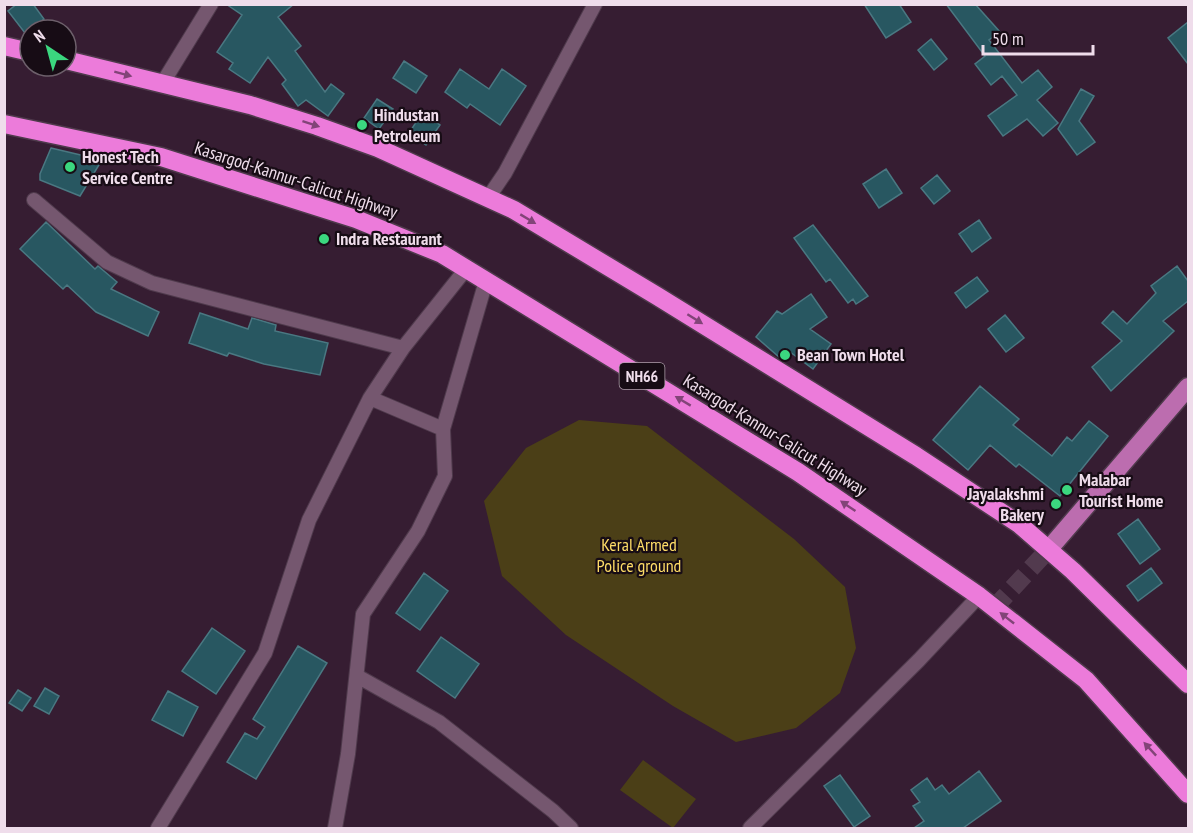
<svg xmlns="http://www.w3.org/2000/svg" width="1193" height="833" viewBox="0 0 1193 833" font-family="'PT Sans Narrow',sans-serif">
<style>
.green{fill:#4b3f17}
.building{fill:#285761;stroke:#4a7882;stroke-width:1.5}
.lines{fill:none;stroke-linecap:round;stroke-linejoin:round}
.highway-tunnel{stroke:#523a4e;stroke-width:18;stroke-dasharray:18 9;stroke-linecap:butt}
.minor-casing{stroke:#4f3a4c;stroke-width:16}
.major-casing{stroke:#4f3a4c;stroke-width:21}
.highway-casing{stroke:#4f3a4c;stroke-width:21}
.minor{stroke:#75576f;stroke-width:14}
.major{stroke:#bc6daf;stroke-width:18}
.highway{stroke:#ec7bda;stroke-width:18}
.oneway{fill:#824478}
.poi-dot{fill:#3bd77f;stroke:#170c15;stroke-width:2}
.labels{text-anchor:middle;stroke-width:4.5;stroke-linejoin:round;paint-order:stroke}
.shield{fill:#170c15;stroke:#ae9eab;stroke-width:1.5}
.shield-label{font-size:16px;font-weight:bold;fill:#efddeb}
.poi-label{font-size:18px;font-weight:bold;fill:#efddeb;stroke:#170c15;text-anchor:start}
.street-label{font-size:18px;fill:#efddeb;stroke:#170c15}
.park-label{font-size:18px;fill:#fedc67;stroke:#170c15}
</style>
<rect width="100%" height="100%" fill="#361d32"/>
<path class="green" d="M579,420L647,426L794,539L845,587L856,648L840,693L796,728L736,742L673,706L566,635L502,576L484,501L526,448Z
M643,760L696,799L673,828L620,790Z"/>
<path class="building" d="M17,4H33L44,19L25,33L8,11Z
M226,4H294L278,17L301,46L295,51L325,92L331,84L344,94L328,116L306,100L298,106L282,84L286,80L268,57L250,83L229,69L233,63L217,52L242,15Z
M864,4H899L911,22L886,38Z
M946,4H975L1000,32L989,40L1022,83L1038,70L1052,87L1037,100L1058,123L1043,136L1027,119L1003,136L988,116L1017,95L1002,76L991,85L975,64L985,56Z
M1188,22V64L1168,38Z
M931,39L947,59L934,70L918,50Z
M404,61L427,76L416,93L393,78Z
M460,69L489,89L502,69L526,86L500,125L470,104L467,108L445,92Z
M1081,89L1094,96L1079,121L1095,142L1077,155L1058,129Z
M377,99L393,109L379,129L364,118Z
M422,113L440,125L426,145L409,133Z
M51,148L102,160L80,196L40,180V174Z
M886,169L902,193L879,208L863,184Z
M937,175L950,191L934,204L921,188Z
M979,220L991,238L972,252L959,234Z
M46,222L95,269L98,266L117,282L111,289L159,312L148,336L96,312L67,285L63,289L20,249Z
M813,225L868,296L856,304L853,299L848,303L830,279L826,282L794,238Z
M1177,266L1188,281V301L1163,321L1174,331L1111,391L1092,367L1122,341L1102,323L1113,311L1127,324L1156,293L1151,286Z
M977,277L988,291L966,308L955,293Z
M811,294L827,317L810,329L831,344L813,369L786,349L779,357L756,337L777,311L782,314Z
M200,313L248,329L252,318L276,325L275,331L328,343L320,375L264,364L229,353L227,356L189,343Z
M1005,315L1024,338L1006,352L988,329Z
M980,386L1019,419L1013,425L1052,456L1067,437L1072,441L1089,421L1108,436L1060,496L1019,464L1016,467L990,445L968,470L933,440Z
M1138,519L1160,549L1140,564L1118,534Z
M1151,568L1162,583L1138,601L1127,586Z
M424,573L448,591L420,630L396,613Z
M212,628L245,651L216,694L182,671Z
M441,637L479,664L455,698L417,671Z
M298,646L327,663L256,779L227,762L245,733L257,739L265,727L253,719Z
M45,688L59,696L49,714L34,706Z
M18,690L31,698L22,711L9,703Z
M168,691L198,707L183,736L152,720Z
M979,771L1001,801L963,828H914L924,821L913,806L920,802L911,790L927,778L935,790L942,785L949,794Z
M840,775L870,816L854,827L824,786Z"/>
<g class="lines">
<path class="highway-tunnel" d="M994,608L1049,549"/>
<defs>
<path id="minor" d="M162,84L211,4
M488,198L505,173L595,4
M34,200L107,262L152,283L403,348
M443,429L486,281
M357,676L439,722L553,811L571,828
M158,828L265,653L309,520L370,398L403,348L466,269
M335,828L348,754L363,614L418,531L445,476L443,429L370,398
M750,828L919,660L979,596"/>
<path id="major" d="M1049,549L1188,387"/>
<path id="highway" d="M4,46L30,52
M66,60L250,105L317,126L378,148L514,210L657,296L916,456L1019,524L1073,571L1188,684
M4,124L161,157L356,219L442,254L798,472L979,596L1086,680L1188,794"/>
</defs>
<use href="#minor" class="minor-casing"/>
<use href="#major" class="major-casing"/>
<use href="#highway" class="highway-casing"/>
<use href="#minor" class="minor"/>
<use href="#major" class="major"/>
<use href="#highway" class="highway"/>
</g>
<defs><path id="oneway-solid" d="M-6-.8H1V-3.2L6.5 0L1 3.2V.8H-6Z" transform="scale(1.5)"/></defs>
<g class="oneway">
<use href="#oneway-solid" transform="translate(123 74) rotate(15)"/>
<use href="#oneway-solid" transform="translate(311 124) rotate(18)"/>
<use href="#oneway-solid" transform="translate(528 219) rotate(31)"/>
<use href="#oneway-solid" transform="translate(695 319) rotate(32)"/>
<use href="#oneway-solid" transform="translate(683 401) rotate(-149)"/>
<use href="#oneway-solid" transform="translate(848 506) rotate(-146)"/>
<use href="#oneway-solid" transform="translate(1007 618) rotate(-142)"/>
<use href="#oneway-solid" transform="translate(1150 749) rotate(-133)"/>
</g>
<g class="poi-dot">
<circle cx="362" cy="125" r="6"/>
<circle cx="70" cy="167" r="6"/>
<circle cx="324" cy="239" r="6"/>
<circle cx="785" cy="355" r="6"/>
<circle cx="1067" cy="490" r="6"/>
<circle cx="1056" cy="504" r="6"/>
</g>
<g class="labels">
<rect class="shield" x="619.5" y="363" width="45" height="26" rx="4.5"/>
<g class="shield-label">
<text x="642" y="382">NH66</text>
</g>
<g class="poi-label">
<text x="374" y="121">Hindustan<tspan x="374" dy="21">Petroleum</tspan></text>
<text x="82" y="163">Honest Tech<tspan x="82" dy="21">Service Centre</tspan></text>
<text x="336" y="245">Indra Restaurant</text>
<text x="797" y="361">Bean Town Hotel</text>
<text x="1079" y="486">Malabar<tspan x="1079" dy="21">Tourist Home</tspan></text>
<text x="1044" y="500" text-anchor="end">Jayalakshmi<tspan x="1044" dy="21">Bakery</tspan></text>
</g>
<g class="street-label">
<text transform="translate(296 180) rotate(18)" y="6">Kasargod-Kannur-Calicut Highway</text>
<text transform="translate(775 435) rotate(32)" y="6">Kasargod-Kannur-Calicut Highway</text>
</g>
<g class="park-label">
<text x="639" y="551">Keral Armed<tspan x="639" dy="21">Police ground</tspan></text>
</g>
</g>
<rect width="1193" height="833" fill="none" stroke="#efddeb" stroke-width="12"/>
<g transform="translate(48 48) rotate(324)"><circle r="28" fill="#170c15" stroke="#6d606b" stroke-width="1.5"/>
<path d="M0-4.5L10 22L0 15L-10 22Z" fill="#3bd77f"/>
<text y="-9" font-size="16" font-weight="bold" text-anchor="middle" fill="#efddeb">N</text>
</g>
<path d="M983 45v9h110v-9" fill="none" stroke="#efddeb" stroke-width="3"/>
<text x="992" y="45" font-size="18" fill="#efddeb" stroke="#170c15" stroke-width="4.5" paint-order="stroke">50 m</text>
</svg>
